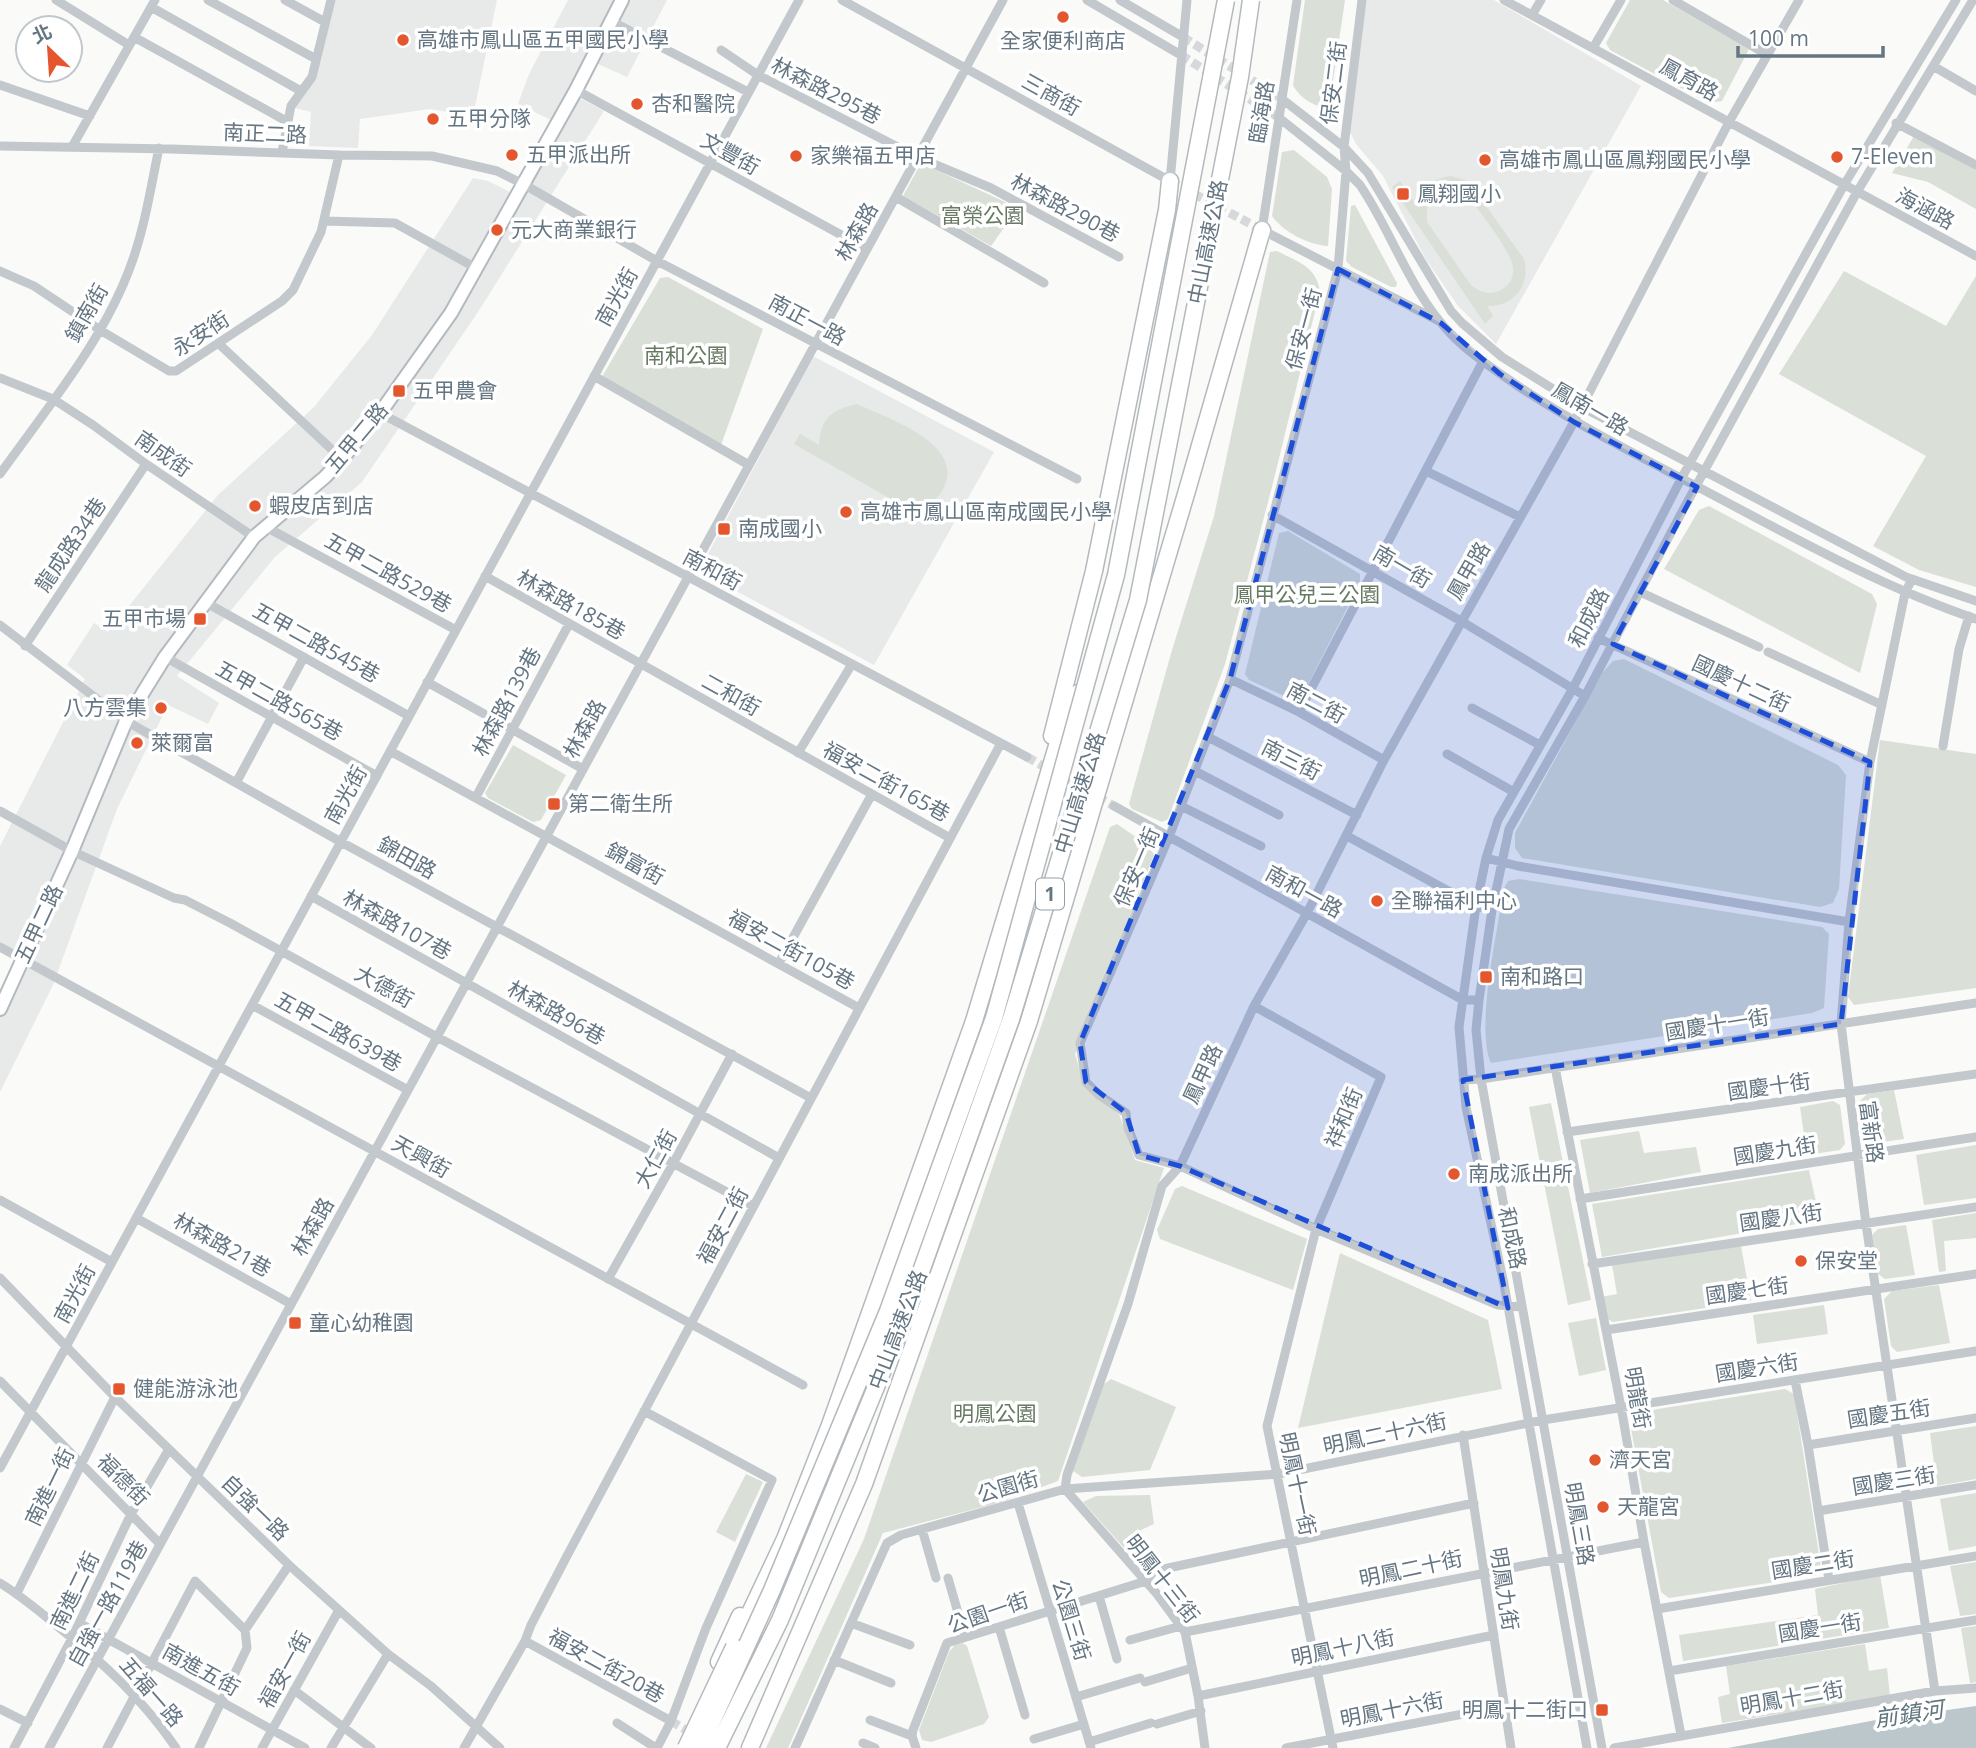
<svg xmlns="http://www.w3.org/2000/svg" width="1976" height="1748" viewBox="0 0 1976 1748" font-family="'Open Sans','Noto Sans TC',sans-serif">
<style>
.built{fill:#e8e9e9}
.green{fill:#dadfd7;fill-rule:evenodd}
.water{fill:#bbc7cb}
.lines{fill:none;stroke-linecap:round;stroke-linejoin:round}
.minor-tunnel{stroke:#d5d9db;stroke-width:9;stroke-dasharray:9 4.5;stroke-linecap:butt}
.secondary-casing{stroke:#b3babf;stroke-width:16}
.motorway-casing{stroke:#b4b9bd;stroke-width:19}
.minor{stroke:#c3c8cc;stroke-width:9}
.secondary{stroke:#fff;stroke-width:12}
.motorway{stroke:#fff;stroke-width:16}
.motorway-bridge-casing{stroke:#b4b9bd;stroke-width:19;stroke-linecap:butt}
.motorway-bridge{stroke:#fff;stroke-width:16}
.marked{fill:#1d4ed8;fill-opacity:0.2;stroke:#1d4ed8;stroke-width:5;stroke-dasharray:14 9;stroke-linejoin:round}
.poi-dot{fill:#e4572e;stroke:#fff;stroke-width:2.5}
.labels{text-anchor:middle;stroke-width:7;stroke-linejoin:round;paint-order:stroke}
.shield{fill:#fff;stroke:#939fa8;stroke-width:2}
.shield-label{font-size:19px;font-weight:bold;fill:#657683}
.poi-label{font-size:21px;fill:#657683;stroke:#fff;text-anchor:start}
.street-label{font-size:21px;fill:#657683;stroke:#fff}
.park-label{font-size:21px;fill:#687a64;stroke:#fff}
.water-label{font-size:23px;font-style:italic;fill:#60757c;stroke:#fff}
</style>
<rect width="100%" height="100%" fill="#fafaf8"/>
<path class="built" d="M328,0H497L473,116L430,109L360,119L358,148L309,146L311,112L291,107L307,81Z
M568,0H667L627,77L587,59L568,92L604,111L478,312L362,482L275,557L177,676L219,703L208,724L168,705L117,809L53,985L0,1092V999L20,954L0,943V846L85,679L67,665L94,623L108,632L218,495L314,407L372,335L473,178L488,181L512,193L551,120L518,104L529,74Z
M1364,0H1494L1641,86L1496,344L1458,306L1425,258L1383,176L1356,144L1347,126Z
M813,356L994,452L874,665L699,571Z"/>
<path class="green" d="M1305,0H1345L1329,107C1314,108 1299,97 1293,85Z
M1630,0H1663L1749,49L1722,101L1709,103L1610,50L1606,43Z
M1914,136L1976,170V209L1928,182L1892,173Z
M1294,150L1327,177L1332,189L1328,246C1309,245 1283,232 1272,216L1282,152Z
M921,163L1018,208L991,246L903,196Z
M1451,176L1468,181L1524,259C1531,285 1514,307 1487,306L1493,316L1485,324L1392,187L1400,181L1415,204C1424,186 1432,179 1451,176ZM1456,187L1466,193C1478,210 1510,249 1513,267C1514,277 1510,285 1501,290C1490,296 1480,292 1471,285L1427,222V203L1430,197L1437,191Z
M1355,205L1397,283L1396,287H1391L1352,267L1346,261L1351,206Z
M1277,251C1298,262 1316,266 1320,291L1272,487L1225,664L1168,819L1162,822L1132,809L1129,804L1172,650L1214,516L1270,252Z
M1844,271L1946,326L1976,276V587L1919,570L1873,546L1926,456L1779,374Z
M668,277L763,329L721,445L605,380L603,375L660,278Z
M857,404C884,417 959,441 946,482C942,494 936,501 925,505L934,511L928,520L794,444L800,434L819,445C821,418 831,410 857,404Z
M1709,506L1872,594L1877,604L1860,673L1664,569L1699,510Z
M1288,531L1360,574V583L1301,698L1293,700L1249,680L1245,674L1279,533Z
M1624,659L1838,765L1846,775L1839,889L1833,903L1820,907L1522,858L1515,848V833L1602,673L1613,661Z
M1880,740L1976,754V988L1854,1005L1848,997Z
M513,745L566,775L541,820L533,822L488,798L485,793Z
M1117,824L1149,846L1154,855L1075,1054L1084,1084L1119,1114L1135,1160L1164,1168L1058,1481L998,1503L883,1533L788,1748H766L864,1539L1110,827Z
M1519,879L1822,927L1829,934L1824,1008L1812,1013L1491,1063C1475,1029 1498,928 1504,888L1508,881Z
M1894,1090L1904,1139L1876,1143L1867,1135L1860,1101L1867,1094Z
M1833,1101L1840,1105L1845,1144L1840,1150L1807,1155L1800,1107Z
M1551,1103L1591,1300L1568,1305L1529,1107Z
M1639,1131L1644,1153L1696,1147L1701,1172L1590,1193L1580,1140Z
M1976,1145V1198L1924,1205L1916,1155Z
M1809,1170L1820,1220L1602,1257L1592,1204Z
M1182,1186L1307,1239L1293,1290L1160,1239L1157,1230L1175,1189Z
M1976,1213V1238L1944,1241L1946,1271L1939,1272L1932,1220Z
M1906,1225L1915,1275L1885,1279L1878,1274L1872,1235L1878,1229Z
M1741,1246L1751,1301L1613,1322L1607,1319L1601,1297L1617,1294L1612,1265Z
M1340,1253L1488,1320L1502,1389L1298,1428Z
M1939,1285L1950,1343L1897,1352L1891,1346L1884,1299L1892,1291Z
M1824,1305L1828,1334L1757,1344L1753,1315Z
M1596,1318L1606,1370L1579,1376L1568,1323Z
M1111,1379L1176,1407L1150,1470L1082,1477L1073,1471L1104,1384Z
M1785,1389L1794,1394L1821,1567L1815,1576L1669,1598L1661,1592L1630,1423L1639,1412Z
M1976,1426V1479L1937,1486L1930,1433Z
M746,1474L763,1482L735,1542L716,1532Z
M1976,1493V1546L1949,1551L1940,1499Z
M1150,1495L1154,1524L1141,1530L1151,1565L1142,1568L1083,1502L1096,1496Z
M1976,1562V1614L1960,1616L1950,1566Z
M1880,1575L1889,1628L1683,1661L1679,1635L1818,1615L1815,1589Z
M1976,1626V1682L1970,1683L1961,1628Z
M963,1643L967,1646L989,1717L984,1724L931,1742L922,1740L919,1730L949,1652L955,1645Z
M1865,1644L1869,1671L1887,1668L1890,1696L1722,1723L1718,1697L1730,1694L1726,1666Z"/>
<path class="water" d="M1976,1706V1748H1728L1876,1720Z"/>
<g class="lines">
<path class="minor-tunnel" d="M1183,37L1282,99
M1181,55L1278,117
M1170,181L1262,230
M1027,757L1114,806
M671,1721L696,1736"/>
<defs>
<path id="secondary" d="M0,1009L72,851L126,721L144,691L165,657L254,537L325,477L342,459L380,413L451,313L576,90L622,0"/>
<path id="motorway" d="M1052,736L1094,571L1167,210L1170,181
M741,1632L785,1539L830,1425L974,1021L1057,746L1078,693
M719,1662L740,1616
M750,1748L864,1484L1029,1021L1186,494L1262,230"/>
</defs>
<use href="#secondary" class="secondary-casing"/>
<use href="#motorway" class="motorway-casing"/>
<path class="minor" d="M56,0L129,45
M208,0L316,59
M285,0L325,22
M842,0L1170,181L1187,0
M1087,0L1181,55
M1120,0L1183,37
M1297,0L1262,230L1439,321
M1362,0L1344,147L1346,171L1338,269L1230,679L1169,837L1080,1043L1086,1082L1099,1095L1126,1113L1128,1128L1139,1155L1180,1166L1316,1229L1498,1305L1521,1307
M1504,0L1976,256
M1673,0L1768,55
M151,7L301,91
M1532,15L1541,0
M611,21L748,92
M134,37L288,122
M1593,48L1621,0
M721,50L758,75L917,157L991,188L1119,257
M1933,66L1976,91
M0,85L90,116
M576,90L867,249
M1282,99L1344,147L1368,173L1451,311L1462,323L1502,357L1582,407L1906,577L1976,601
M1278,117L1346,171L1360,185C1392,232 1410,292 1451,334C1470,354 1495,370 1518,386C1575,424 1637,455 1698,487C1789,535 1879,586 1976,619
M1896,123L1976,165
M0,146L172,149L339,155L432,156L497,171L525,185L657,261L1077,479
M72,147L155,0
M282,152L291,106L312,77L331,0
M896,197L1044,283
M324,221L395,223L476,268
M0,271L34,286L100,330L169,371H176L282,301L293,290L321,232L339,155
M219,344L342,459
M594,376L749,465
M0,378L53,399L93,425L146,464L254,537
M380,413L1027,757
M1426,471L1520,517
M0,474C47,408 105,339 132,262C145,226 151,186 159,148
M1272,515L1461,621L1585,696
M266,527L456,630
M485,576L950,838
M1912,579L1905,593L1870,762L1849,922L1841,1024L1866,1224L1935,1691
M1640,592L1759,647
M205,602L409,716
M0,625L126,721L341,842L811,1098
M1598,638L1870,762
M25,646L146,464
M1768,652L1882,705
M165,657L377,776
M1230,679L1299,712L1384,760
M427,682L583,769
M1472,708L1540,745
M1299,712L1483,361
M1208,737L1357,815
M1943,746L1959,649L1969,616
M390,751L859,1008
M798,753L852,664
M1447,754L1514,792
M1195,771L1279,815
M236,783L304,657
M476,797L569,624
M1114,806L1463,1000H1479
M1181,806L1261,846
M0,811L72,851L174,898L185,900L230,923L437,1037L753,1206
M1347,836L1476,906L1492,910
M1486,858L1518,866L1849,922
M311,896L779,1158
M0,947L803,1385
M779,963L872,794
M252,1005L408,1090
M1254,1006L1381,1077L1316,1229L1267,1426L1333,1748
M1555,1067L1623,1418L1644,1542L1681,1735
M1463,1080L1481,1079L1976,1003
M1567,1132L1976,1074
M1580,1199L1976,1137
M0,1200L112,1262
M136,1218L291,1304
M1592,1264L1976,1207
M0,1278L115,1397L289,1565L388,1654L431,1686L500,1748
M608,1279L674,1162L732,1054
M1606,1330L1976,1274
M1795,1380L1808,1445L1829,1580
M0,1381L160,1544
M644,1411L772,1480L706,1628L671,1721L657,1748
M1463,1435L1511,1748
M1808,1445L1976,1418
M0,1468L799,0
M1065,1489L1279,1474L1543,1420L1976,1351
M1065,1489L1157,1594L1185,1632L1198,1696L1205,1748
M1018,1503L1091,1748
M1818,1511L1976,1485
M922,1529L936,1578
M948,1578L965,1637
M0,1583C20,1595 38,1610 56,1625C101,1661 143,1699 176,1748
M17,1593L115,1397
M1099,1596L1117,1659
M1657,1609L1976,1556
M79,1623L305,1748
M851,1623L910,1645
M999,1627L1025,1715
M245,1630L289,1565
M1185,1632L1644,1542
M1130,1640L1181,1626
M525,1641L671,1721
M834,1660L891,1683
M1669,1671L1976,1620
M1145,1682L1192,1668
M294,1690L371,1748
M1198,1696L1494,1635
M1076,1697L1140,1678
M0,1709L28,1723
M870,1720L912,1736
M617,1723L656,1748
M1157,1724L1201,1711
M1034,1739L1084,1724
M1089,1742L1151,1723
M863,1743L875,1748
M14,1748L72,1638L131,1514L169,1449
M49,1748L1003,0
M107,1748L195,1581L245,1630L247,1648L199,1748
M262,1748L339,1610
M331,1748L388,1654
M464,1748L525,1641L531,1625L568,1554L1001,743
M795,1748L887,1543L901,1535L1065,1489L1067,1475L1128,1304L1162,1186L1180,1166L1254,1006L1307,913L1384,760L1574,422L1729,122L1799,0
M916,1748L912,1736L913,1730L947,1643L1146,1581L1154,1571L1474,1503
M1286,1748L1505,1706
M1587,1748L1504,1284L1466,1107L1459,1027L1476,906L1486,858L1498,820L1573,688L1681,479L1844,185L1956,0
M1602,1748L1481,1079L1476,1030L1479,1000L1492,910L1509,829L1585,696L1684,508L1857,192L1973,0
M1614,1748L1935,1691L1976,1688"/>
<use href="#secondary" class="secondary"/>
<use href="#motorway" class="motorway"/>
<defs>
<path id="motorway-bridge" d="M686,1748L734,1647
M700,1748L772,1590L888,1311L994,1018L1116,575L1226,0
M717,1748L780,1620L904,1319L1011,1019L1138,600L1240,77L1251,0"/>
</defs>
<use href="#motorway-bridge" class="motorway-bridge-casing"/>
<use href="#motorway-bridge" class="motorway-bridge"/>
</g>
<path class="marked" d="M1338,269L1441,323L1500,374L1574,422L1697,487L1613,644L1870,762L1841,1024L1463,1080L1508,1308L1180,1166L1139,1155L1126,1113L1086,1082L1080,1043L1230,679Z"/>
<g class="poi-dot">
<circle cx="1063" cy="17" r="7"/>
<circle cx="403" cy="40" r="7"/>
<circle cx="637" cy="104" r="7"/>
<circle cx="433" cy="119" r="7"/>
<circle cx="512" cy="155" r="7"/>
<circle cx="796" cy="156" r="7"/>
<circle cx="1837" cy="157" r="7"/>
<circle cx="1485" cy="160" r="7"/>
<rect x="1396" y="187" width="14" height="14" rx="3.5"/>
<circle cx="497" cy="230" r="7"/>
<rect x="392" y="384" width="14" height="14" rx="3.5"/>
<circle cx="255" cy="506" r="7"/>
<circle cx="846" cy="512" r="7"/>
<rect x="717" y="522" width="14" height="14" rx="3.5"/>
<rect x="193" y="612" width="14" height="14" rx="3.5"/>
<circle cx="161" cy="708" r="7"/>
<circle cx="137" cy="743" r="7"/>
<rect x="547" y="797" width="14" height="14" rx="3.5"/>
<circle cx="1377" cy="901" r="7"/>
<rect x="1479" y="970" width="14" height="14" rx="3.5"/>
<circle cx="1454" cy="1174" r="7"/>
<circle cx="1801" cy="1261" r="7"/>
<rect x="288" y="1316" width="14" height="14" rx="3.5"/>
<rect x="112" y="1382" width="14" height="14" rx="3.5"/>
<circle cx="1595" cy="1460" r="7"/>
<circle cx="1603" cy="1507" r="7"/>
<rect x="1595" y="1703" width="14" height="14" rx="3.5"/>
</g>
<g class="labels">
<rect class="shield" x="1036" y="878.5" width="28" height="31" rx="5"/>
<g class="shield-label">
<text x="1050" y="901">1</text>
</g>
<g class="poi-label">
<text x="417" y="47">高雄市鳳山區五甲國民小學</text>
<text x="1063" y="48" text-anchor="middle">全家便利商店</text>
<text x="651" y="111">杏和醫院</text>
<text x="447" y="126">五甲分隊</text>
<text x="526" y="162">五甲派出所</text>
<text x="810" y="163">家樂福五甲店</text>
<text x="1851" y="164">7-Eleven</text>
<text x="1499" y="167">高雄市鳳山區鳳翔國民小學</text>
<text x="1417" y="201">鳳翔國小</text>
<text x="511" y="237">元大商業銀行</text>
<text x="413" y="398">五甲農會</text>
<text x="269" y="513">蝦皮店到店</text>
<text x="860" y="519">高雄市鳳山區南成國民小學</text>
<text x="738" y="536">南成國小</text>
<text x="186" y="626" text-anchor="end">五甲市場</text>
<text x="147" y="715" text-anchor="end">八方雲集</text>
<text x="151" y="750">萊爾富</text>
<text x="568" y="811">第二衛生所</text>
<text x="1391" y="908">全聯福利中心</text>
<text x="1500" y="984">南和路口</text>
<text x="1468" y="1181">南成派出所</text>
<text x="1815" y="1268">保安堂</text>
<text x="309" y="1330">童心幼稚園</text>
<text x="133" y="1396">健能游泳池</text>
<text x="1609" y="1467">濟天宮</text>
<text x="1617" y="1514">天龍宮</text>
<text x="1588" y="1717" text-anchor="end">明鳳十二街口</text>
</g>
<g class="street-label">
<text transform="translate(1689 80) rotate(29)" y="7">鳳育路</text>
<text transform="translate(1334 83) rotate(-83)" y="7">保安二街</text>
<text transform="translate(826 91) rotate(27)" y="7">林森路295巷</text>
<text transform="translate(1051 95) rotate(29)" y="7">三商街</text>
<text transform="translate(1262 112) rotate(-81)" y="7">臨海路</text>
<text transform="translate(265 134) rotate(2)" y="7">南正二路</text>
<text transform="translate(730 154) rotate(29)" y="7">文豐街</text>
<text transform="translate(1065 208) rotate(28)" y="7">林森路290巷</text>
<text transform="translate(1925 209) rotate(28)" y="7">海涵路</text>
<text transform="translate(857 232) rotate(-61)" y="7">林森路</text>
<text transform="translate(1208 242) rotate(-79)" y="7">中山高速公路</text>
<text transform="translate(617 297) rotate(-61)" y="7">南光街</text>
<text transform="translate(87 313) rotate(-60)" y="7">鎮南街</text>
<text transform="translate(807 320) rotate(28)" y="7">南正一路</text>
<text transform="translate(1304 329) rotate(-75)" y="7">保安一街</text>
<text transform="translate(201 334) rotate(-33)" y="7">永安街</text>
<text transform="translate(1590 409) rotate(30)" y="7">鳳南一路</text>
<text transform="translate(357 438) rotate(-50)" y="7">五甲二路</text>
<text transform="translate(163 454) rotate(35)" y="7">南成街</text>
<text transform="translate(71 545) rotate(-56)" y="7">龍成路34巷</text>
<text transform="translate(1402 567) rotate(30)" y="7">南一街</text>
<text transform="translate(712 570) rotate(28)" y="7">南和街</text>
<text transform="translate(1469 571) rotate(-60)" y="7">鳳甲路</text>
<text transform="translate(388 573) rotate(29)" y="7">五甲二路529巷</text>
<text transform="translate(571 605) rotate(29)" y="7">林森路185巷</text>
<text transform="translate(1589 618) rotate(-63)" y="7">和成路</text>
<text transform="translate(316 643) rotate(29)" y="7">五甲二路545巷</text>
<text transform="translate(1741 684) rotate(25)" y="7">國慶十二街</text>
<text transform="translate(731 695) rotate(29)" y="7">二和街</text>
<text transform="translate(279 701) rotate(29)" y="7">五甲二路565巷</text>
<text transform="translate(507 702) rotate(-62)" y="7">林森路139巷</text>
<text transform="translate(1316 703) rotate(28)" y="7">南二街</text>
<text transform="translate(585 729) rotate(-61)" y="7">林森路</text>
<text transform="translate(1291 760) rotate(27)" y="7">南三街</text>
<text transform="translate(886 782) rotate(29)" y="7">福安二街165巷</text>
<text transform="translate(1080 793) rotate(-73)" y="7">中山高速公路</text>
<text transform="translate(346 795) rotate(-61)" y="7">南光街</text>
<text transform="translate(407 858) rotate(29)" y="7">錦田路</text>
<text transform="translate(635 864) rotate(29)" y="7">錦富街</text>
<text transform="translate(1137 867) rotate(-67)" y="7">保安一街</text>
<text transform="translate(1304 892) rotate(29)" y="7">南和一路</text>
<text transform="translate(39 924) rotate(-65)" y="7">五甲二路</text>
<text transform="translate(397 925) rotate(29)" y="7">林森路107巷</text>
<text transform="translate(791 950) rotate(29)" y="7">福安二街105巷</text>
<text transform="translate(384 987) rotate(29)" y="7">大德街</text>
<text transform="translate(556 1013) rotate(29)" y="7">林森路96巷</text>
<text transform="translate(1717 1025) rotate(-9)" y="7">國慶十一街</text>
<text transform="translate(338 1032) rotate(29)" y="7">五甲二路639巷</text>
<text transform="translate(1203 1074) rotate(-65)" y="7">鳳甲路</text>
<text transform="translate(1769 1087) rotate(-8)" y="7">國慶十街</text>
<text transform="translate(1344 1118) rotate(-67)" y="7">祥和街</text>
<text transform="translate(1871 1132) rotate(82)" y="7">富新路</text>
<text transform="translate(1775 1151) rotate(-9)" y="7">國慶九街</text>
<text transform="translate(421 1157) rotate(29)" y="7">天興街</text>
<text transform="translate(656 1159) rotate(-61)" y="7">大仁街</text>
<text transform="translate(1781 1218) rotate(-8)" y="7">國慶八街</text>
<text transform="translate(723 1226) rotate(-62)" y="7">福安二街</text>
<text transform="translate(313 1227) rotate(-61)" y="7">林森路</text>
<text transform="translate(1512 1238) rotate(78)" y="7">和成路</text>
<text transform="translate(222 1245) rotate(29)" y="7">林森路21巷</text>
<text transform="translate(1747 1291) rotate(-8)" y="7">國慶七街</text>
<text transform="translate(75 1294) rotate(-62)" y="7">南光街</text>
<text transform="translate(898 1330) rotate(-69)" y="7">中山高速公路</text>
<text transform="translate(1757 1368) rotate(-9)" y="7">國慶六街</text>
<text transform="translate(1637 1398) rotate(80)" y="7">明龍街</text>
<text transform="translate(1889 1414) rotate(-9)" y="7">國慶五街</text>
<text transform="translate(1385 1434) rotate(-12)" y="7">明鳳二十六街</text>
<text transform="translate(123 1480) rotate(45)" y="7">福德街</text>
<text transform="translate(1894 1481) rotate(-9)" y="7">國慶三街</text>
<text transform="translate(1297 1484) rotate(78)" y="7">明鳳十一街</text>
<text transform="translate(50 1487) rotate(-64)" y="7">南進一街</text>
<text transform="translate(1008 1487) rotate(-16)" y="7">公園街</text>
<text transform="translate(255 1508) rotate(44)" y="7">自強一路</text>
<text transform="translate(1579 1524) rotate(80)" y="7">明鳳三路</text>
<text transform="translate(1813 1565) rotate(-9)" y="7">國慶二街</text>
<text transform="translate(1411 1569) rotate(-12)" y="7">明鳳二十街</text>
<text transform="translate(1162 1579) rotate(52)" y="7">明鳳十三街</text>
<text transform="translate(1504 1589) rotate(81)" y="7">明鳳九街</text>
<text transform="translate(75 1591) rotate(-64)" y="7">南進二街</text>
<text transform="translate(108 1604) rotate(-61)" y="7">自強一路119巷</text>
<text transform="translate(988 1613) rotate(-19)" y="7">公園一街</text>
<text transform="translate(1071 1620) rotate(73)" y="7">公園三街</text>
<text transform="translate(1820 1628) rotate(-9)" y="7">國慶一街</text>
<text transform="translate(1343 1648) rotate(-12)" y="7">明鳳十八街</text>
<text transform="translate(606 1666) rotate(29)" y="7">福安二街20巷</text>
<text transform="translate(201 1670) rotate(29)" y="7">南進五街</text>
<text transform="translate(285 1670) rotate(-61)" y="7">福安一街</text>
<text transform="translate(151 1692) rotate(49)" y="7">五福一路</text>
<text transform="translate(1792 1698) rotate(-10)" y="7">明鳳十二街</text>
<text transform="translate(1392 1710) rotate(-11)" y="7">明鳳十六街</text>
</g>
<g class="park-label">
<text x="983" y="223">富榮公園</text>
<text x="686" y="363">南和公園</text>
<text x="1307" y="602">鳳甲公兒三公園</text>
<text x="995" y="1421">明鳳公園</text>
</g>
<g class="water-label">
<text transform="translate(1909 1714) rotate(-8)" y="8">前鎮河</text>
</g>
</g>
<g transform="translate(49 49) rotate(335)"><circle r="33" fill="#ffffff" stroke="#c1c8cd" stroke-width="2"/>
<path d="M0-5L12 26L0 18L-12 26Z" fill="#e4572e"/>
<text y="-10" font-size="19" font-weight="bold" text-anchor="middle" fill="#657683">北</text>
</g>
<path d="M1738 46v10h145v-10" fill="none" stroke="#657683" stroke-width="3.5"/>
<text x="1748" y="46" font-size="21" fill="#657683" stroke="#ffffff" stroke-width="5" paint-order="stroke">100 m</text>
</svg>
